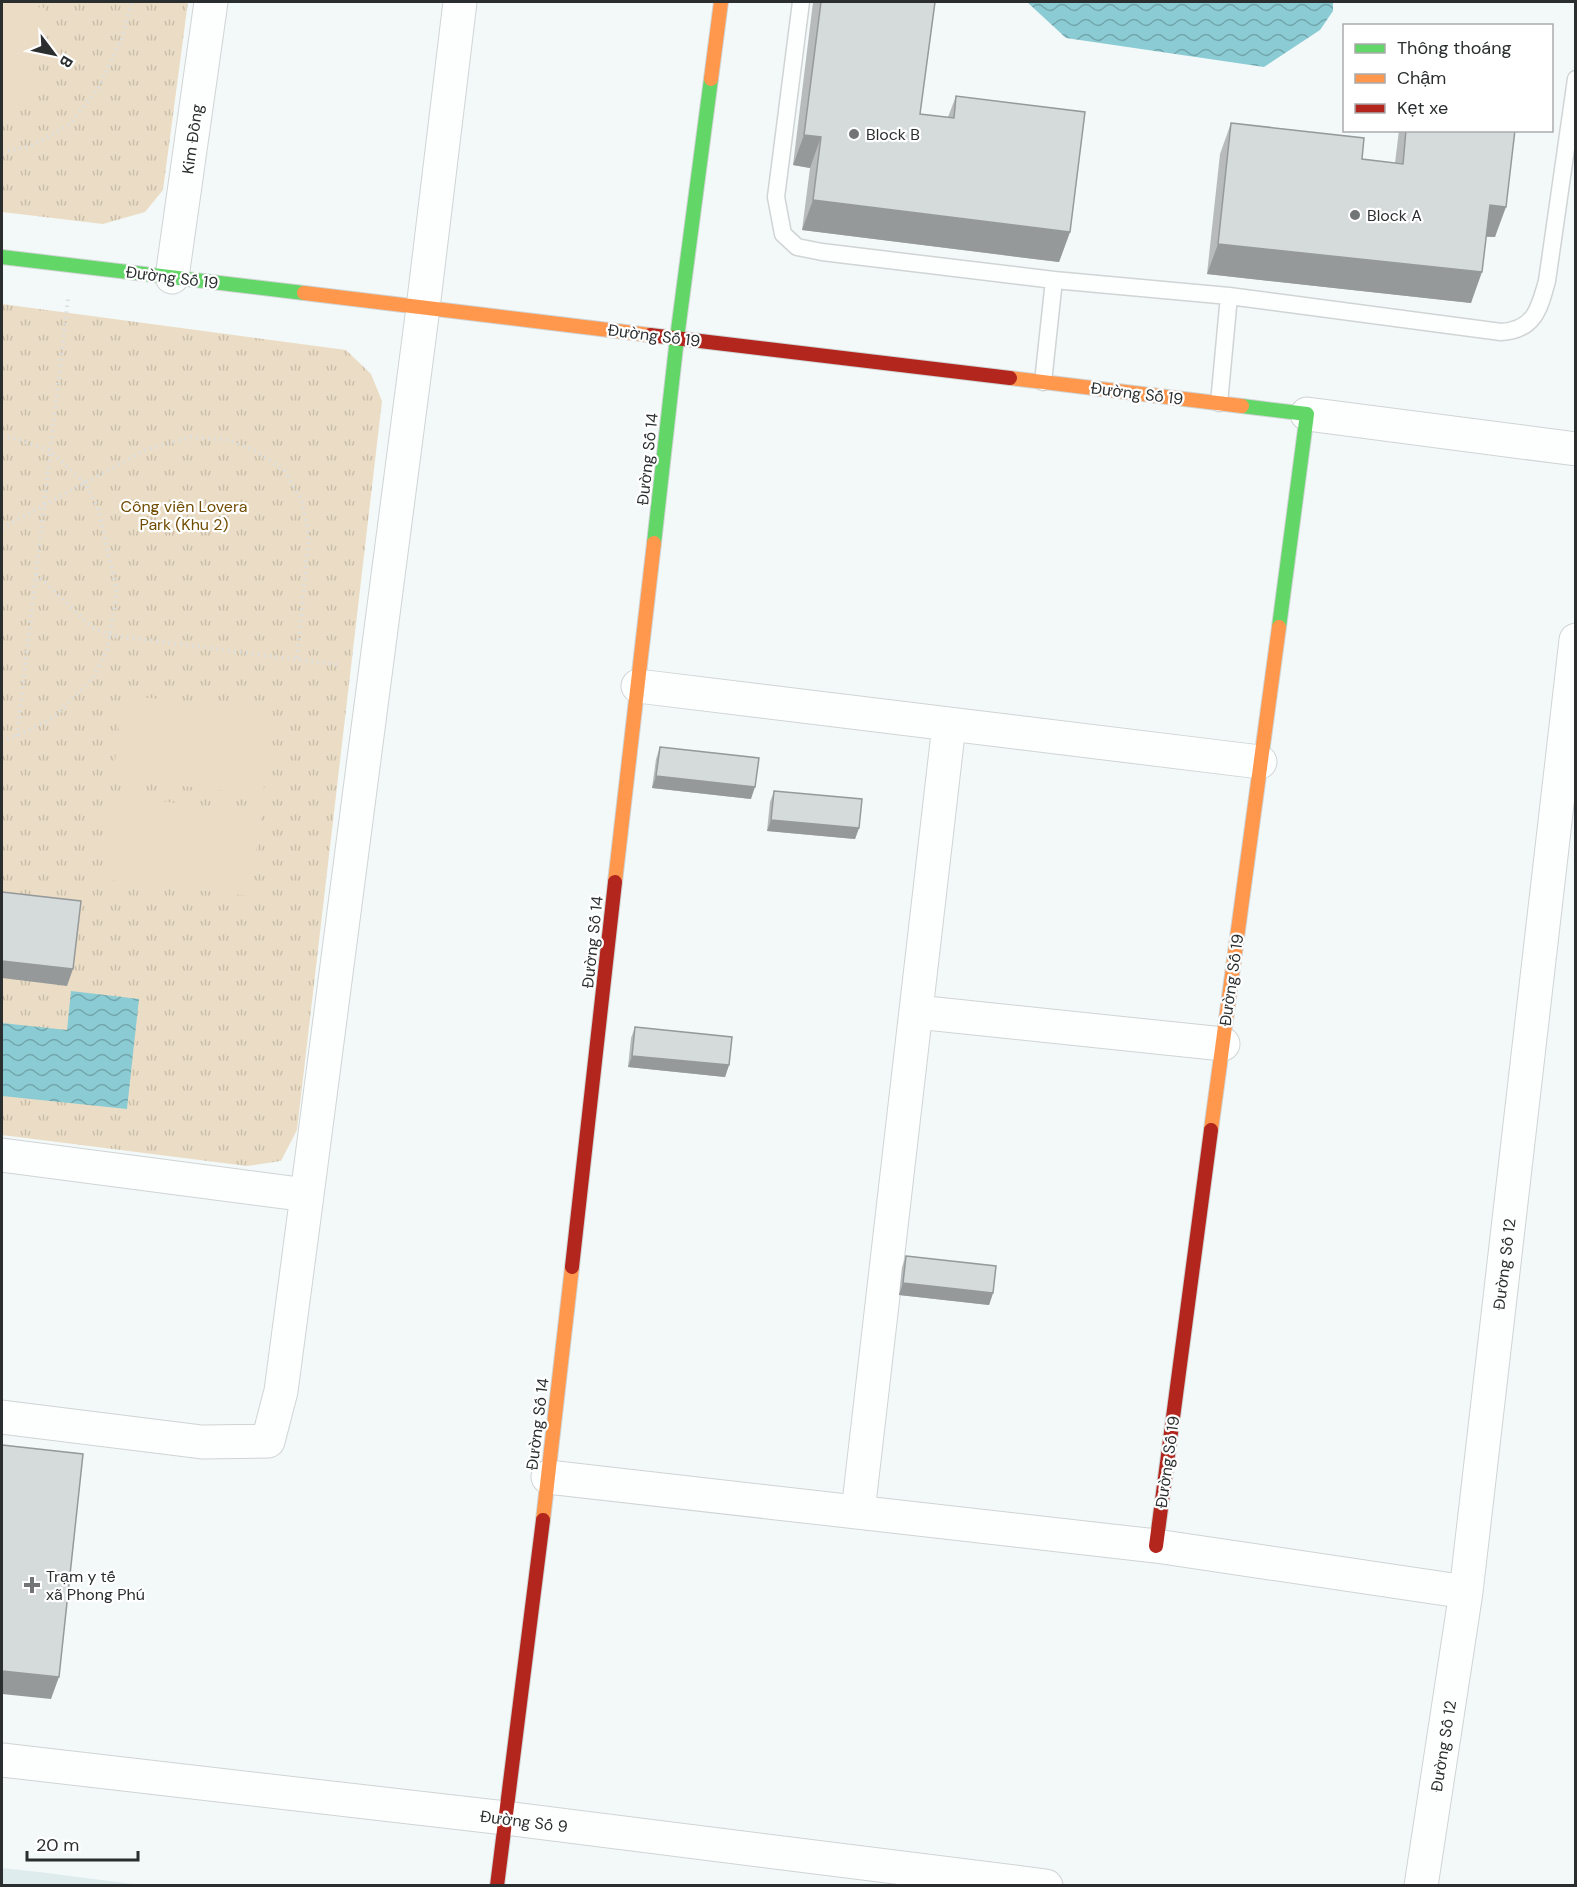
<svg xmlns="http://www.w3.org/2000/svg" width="1577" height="1887" viewBox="0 0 1577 1887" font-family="'DM Sans',sans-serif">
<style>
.built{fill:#dfeced}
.grass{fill:url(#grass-tufts)}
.garden{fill:#ebddc5}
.water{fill:url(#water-waves)}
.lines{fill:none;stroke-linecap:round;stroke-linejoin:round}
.lane-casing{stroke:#d0d4d4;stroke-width:19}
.street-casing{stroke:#d0d4d4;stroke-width:35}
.fast-casing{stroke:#d0d4d4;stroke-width:16}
.slow-casing{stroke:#d0d4d4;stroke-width:16}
.jam-casing{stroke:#d0d4d4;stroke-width:16}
.path{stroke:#dcdedf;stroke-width:4;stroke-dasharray:1.5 4.5;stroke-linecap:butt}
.lane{stroke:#fdfefe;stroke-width:16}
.street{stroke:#fdfefe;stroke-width:33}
.fast{stroke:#63d668;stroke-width:14}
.slow{stroke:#ff974d;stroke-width:14}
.jam{stroke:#b3261e;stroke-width:14}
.wall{fill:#b7bbbb}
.shaded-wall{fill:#959999}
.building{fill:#d5dada;stroke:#959999;stroke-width:1.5}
.poi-dot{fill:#717576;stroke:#fff;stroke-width:2}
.labels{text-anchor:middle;stroke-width:4.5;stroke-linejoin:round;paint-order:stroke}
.poi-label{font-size:16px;fill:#2b2e2f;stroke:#fff;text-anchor:start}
.street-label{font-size:16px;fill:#2b2e2f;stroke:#fff}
.park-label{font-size:16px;fill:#704c00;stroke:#fff}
</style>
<defs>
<pattern id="grass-tufts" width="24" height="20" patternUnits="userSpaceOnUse" patternTransform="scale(1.5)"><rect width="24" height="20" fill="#ebddc5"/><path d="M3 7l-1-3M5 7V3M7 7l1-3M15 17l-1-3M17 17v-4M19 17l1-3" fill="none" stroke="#cabeaa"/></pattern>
<pattern id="water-waves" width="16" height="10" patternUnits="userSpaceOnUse" patternTransform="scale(1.5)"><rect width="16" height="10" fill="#8bccd4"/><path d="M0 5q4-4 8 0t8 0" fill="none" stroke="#72a6ac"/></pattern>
</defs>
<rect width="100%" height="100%" fill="#f3f9f9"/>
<path class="built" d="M2,1868L39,1872L141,1885H2Z"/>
<path class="grass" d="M2,2H188L163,190L145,212L103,224L2,212Z
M2,304L346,350L371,374L382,401L297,1130L281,1161L247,1166L2,1135Z"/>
<path class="garden" d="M2,3L46,8L34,107L2,104Z
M123,695L273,712L263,795L113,778Z
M111,796L261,812L251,896L101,879Z"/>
<path class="water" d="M1027,2H1333V11L1320,30L1264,67L1066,38Z
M71,991L139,999L127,1109L2,1096V1023L67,1030Z"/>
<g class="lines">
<defs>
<path id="lane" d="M801,2L776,197L783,234L797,247L822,252L1054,280L1043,382
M1054,280L1229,296
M1219,403L1229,296L1501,332C1534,330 1539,310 1547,281L1576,79"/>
<path id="street" d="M172,277L211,2
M1307,414L1576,449
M638,686L1260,762
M917,1012L1223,1044
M2,1155L307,1195
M2,1417L202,1442L268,1441L281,1391L307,1195L423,308L460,2
M548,1477L1156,1546L1466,1592
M858,1512L949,725
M2,1760L505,1818L1046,1886
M1421,1886L1466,1592L1576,640"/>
<path id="fast" d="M2,257L304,293
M1242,406L1307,414L1279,627
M654,543L677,338L711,79"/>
<path id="slow" d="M711,79L721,2
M304,293L650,335
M1010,378L1242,406
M615,882L654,543
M1211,1130L1279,627
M543,1520L572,1267"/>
<path id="jam" d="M650,335L1010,378
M572,1267L615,882
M1156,1546L1211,1130
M497,1886L543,1520"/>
</defs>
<use href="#lane" class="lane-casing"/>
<use href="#street" class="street-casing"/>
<use href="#fast" class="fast-casing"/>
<use href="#slow" class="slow-casing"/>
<use href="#jam" class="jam-casing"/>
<path class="path" d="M2,152L31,146L70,124L99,87L122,38L132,2
M2,436L17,439L50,451L85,483L98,508L117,592L107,650L93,678L53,718L17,736L2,741
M2,528L145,450L191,437L230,440L255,451L284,470L301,499L309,535L297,659
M36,574L92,627L109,635L340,665
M17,736L68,299"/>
<use href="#lane" class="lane"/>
<use href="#street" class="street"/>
<use href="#fast" class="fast"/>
<use href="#slow" class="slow"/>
<use href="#jam" class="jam"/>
</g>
<path class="wall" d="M813,2H935L920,114L948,117L956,96L1070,232L1059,262L802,230L810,168L793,165Z
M1231,123L1362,159L1395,163L1399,130H1515L1495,237H1486L1471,303L1207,274L1220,154Z
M660,747L751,799L652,788L656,759Z
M774,791L859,828L855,839L767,831L770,802Z
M635,1027L729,1065L725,1077L628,1067L631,1038Z
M906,1256L993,1293L989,1305L899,1295L902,1267Z"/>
<path class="shaded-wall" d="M804,135L821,137L810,168L793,165Z
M813,200L1070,232L1059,262L802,230Z
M1490,205L1506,207L1495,237L1479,236Z
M1218,244L1482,272L1471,303L1207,274Z
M656,776L755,787L751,799L652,788Z
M771,820L859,828L855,839L767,831Z
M2,961L73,969L67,986L2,978Z
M632,1056L729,1065L725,1077L628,1067Z
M903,1283L993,1293L989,1305L899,1295Z
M2,1671L59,1677L51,1699L2,1694Z"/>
<path class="building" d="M821,2H935L920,114L954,118L956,96L1085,112L1070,232L813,200L821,137L804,135Z
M1231,123L1364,138L1362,159L1403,164L1406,130H1515L1506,207L1490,205L1482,272L1218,244Z
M660,747L759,758L755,787L656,776Z
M774,791L862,799L859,828L771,820Z
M2,892L81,901L73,969L2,961Z
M635,1027L732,1037L729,1065L632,1056Z
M906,1256L996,1266L993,1293L903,1283Z
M2,1445L83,1454L59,1677L2,1671Z"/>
<g class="poi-dot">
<circle cx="854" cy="134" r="6"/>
<circle cx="1355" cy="215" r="6"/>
<path d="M29 1576h6v6h6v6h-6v6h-6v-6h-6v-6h6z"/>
</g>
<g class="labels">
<g class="poi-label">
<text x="866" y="140">Block B</text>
<text x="1367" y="221">Block A</text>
<text x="46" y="1582">Trạm y tế<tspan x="46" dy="18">xã Phong Phú</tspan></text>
</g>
<g class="street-label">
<text transform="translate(192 139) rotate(-82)" y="6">Kim Đồng</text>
<text transform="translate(172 277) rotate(7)" y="6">Đường Số 19</text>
<text transform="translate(654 335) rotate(7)" y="6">Đường Số 19</text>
<text transform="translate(1137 393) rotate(7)" y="6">Đường Số 19</text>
<text transform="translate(647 459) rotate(-84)" y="6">Đường Số 14</text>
<text transform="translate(592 942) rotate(-84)" y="6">Đường Số 14</text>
<text transform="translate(1231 980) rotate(-82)" y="6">Đường Số 19</text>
<text transform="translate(1504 1264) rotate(-83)" y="6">Đường Số 12</text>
<text transform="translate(537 1424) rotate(-83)" y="6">Đường Số 14</text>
<text transform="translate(1167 1462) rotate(-82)" y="6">Đường Số 19</text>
<text transform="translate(1443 1746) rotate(-81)" y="6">Đường Số 12</text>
<text transform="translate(524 1821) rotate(7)" y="6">Đường Số 9</text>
</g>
<g class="park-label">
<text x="184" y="512">Công viên Lovera<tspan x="184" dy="18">Park (Khu 2)</tspan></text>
</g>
</g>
<rect width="1577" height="1887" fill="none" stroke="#2b2e2f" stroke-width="6"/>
<rect x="1343" y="24" width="210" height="108" fill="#ffffff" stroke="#aaabac" stroke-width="1.5"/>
<rect x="1355" y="44" width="30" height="9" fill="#63d668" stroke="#aaabac" stroke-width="1.5"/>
<text x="1397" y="54" font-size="18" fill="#2b2e2f">Thông thoáng</text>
<rect x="1355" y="74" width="30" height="9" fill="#ff974d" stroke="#aaabac" stroke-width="1.5"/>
<text x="1397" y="84" font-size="18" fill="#2b2e2f">Chậm</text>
<rect x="1355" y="104" width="30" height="9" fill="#b3261e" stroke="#aaabac" stroke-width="1.5"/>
<text x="1397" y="114" font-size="18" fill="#2b2e2f">Kẹt xe</text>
<g transform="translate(54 54) rotate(122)" stroke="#ffffff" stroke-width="4.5" paint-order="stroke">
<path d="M0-4.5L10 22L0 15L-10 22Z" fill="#2b2e2f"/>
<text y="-9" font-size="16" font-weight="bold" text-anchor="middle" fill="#2b2e2f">B</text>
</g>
<path d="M27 1851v9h111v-9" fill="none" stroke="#2b2e2f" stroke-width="3"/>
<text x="36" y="1851" font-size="18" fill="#2b2e2f" stroke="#ffffff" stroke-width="4.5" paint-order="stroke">20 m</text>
</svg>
